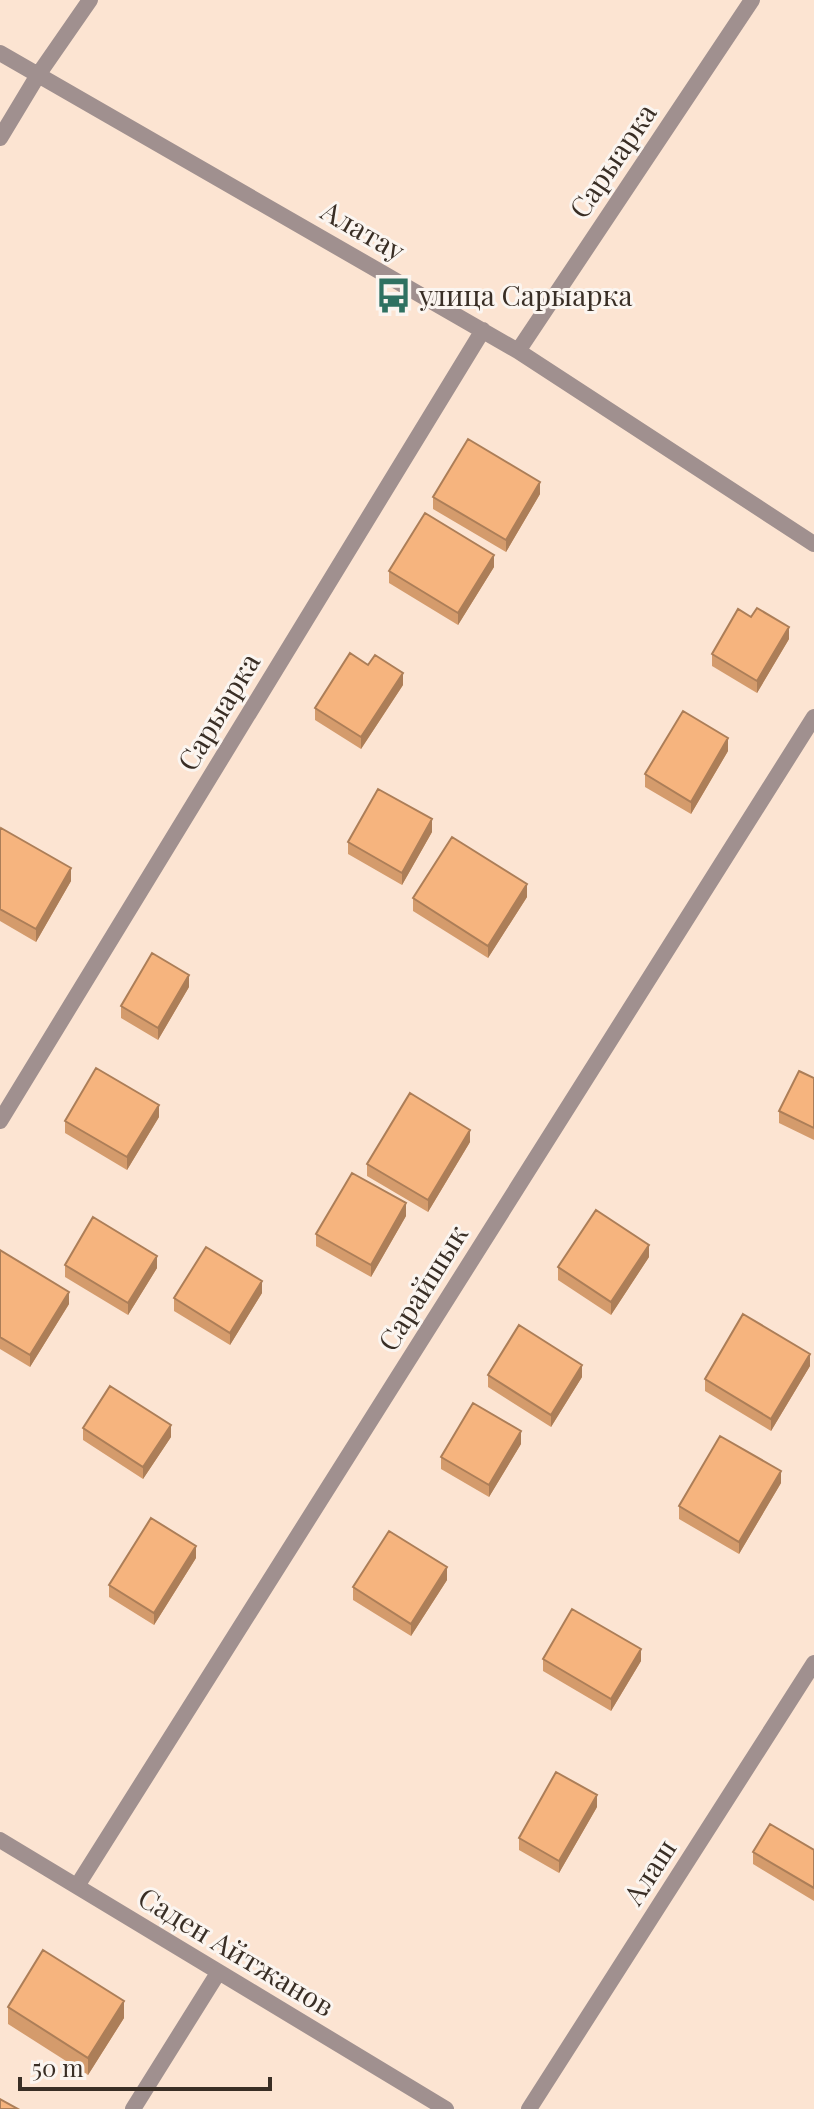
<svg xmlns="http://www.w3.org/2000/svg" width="814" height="2109" viewBox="0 0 814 2109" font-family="'Playfair Display',serif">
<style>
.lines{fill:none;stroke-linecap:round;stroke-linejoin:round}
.minor{stroke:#a0908f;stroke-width:16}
.wall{fill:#d49b6c}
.shaded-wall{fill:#ac7e58}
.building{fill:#f6b47e;stroke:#ac7e58;stroke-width:2}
.labels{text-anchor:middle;stroke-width:6;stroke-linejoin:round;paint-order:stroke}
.street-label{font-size:28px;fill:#392e25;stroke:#fbf5f0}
.poi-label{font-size:28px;fill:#392e25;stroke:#fbf5f0;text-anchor:start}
</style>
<rect width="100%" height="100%" fill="#fce4d2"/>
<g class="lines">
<path class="minor" d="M0,53L518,351L814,544
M0,138L38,75L90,0
M518,351L752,0
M0,1121L483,330
M0,1840L446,2109
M77,1886L814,717
M133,2109L218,1973
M529,2109L814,1663"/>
</g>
<path class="wall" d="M540,494L506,552L433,509V497Z
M494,567L458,625L389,583V571Z
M789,639L757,693L712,666V654Z
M403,685L361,749L315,720V708Z
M728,751L691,814L645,787V774Z
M0,830L71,881L36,942L0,921Z
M432,832L402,885L348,854V842Z
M527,897L488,958L413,911V898Z
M189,987L158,1040L121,1018V1006Z
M814,1078V1140L779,1123V1111Z
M159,1117L127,1170L65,1133V1121Z
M470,1142L428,1212L367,1176V1164Z
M406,1216L371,1277L316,1246V1234Z
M0,1250L69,1304L30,1367L0,1349Z
M649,1257L611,1315L558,1280V1267Z
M65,1265L157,1268L128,1315L65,1277Z
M262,1293L230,1345L174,1311V1298Z
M810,1366L771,1431L705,1391V1379Z
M488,1375L582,1377L551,1427L488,1387Z
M83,1428L171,1437L143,1479L83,1440Z
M521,1444L489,1497L441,1469V1457Z
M781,1483L739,1554L679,1519V1506Z
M196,1558L154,1625L109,1597V1585Z
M447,1580L411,1636L353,1600V1587Z
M543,1659L641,1661L611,1711L543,1671Z
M597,1807L559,1873L519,1850V1838Z
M814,1850V1901L753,1864V1852Z
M8,2007L124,2018L88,2075L8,2024Z"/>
<path class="shaded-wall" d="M540,482V494L506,552V540Z
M494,555V567L458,625V613Z
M789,627V639L757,693V681Z
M403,673V685L361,749V737Z
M728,738V751L691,814V802Z
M432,819V832L402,885V873Z
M71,868V881L36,942V929Z
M527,884V897L488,958V946Z
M189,975V987L158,1040V1028Z
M159,1105V1117L127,1170V1157Z
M470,1130V1142L428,1212V1200Z
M406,1203V1216L371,1277V1265Z
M649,1245V1257L611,1315V1302Z
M157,1256V1268L128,1315V1303Z
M262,1281V1293L230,1345V1333Z
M69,1292V1304L30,1367V1355Z
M810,1354V1366L771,1431V1419Z
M582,1365V1377L551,1427V1415Z
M171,1425V1437L143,1479V1467Z
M521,1431V1444L489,1497V1485Z
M781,1471V1483L739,1554V1542Z
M196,1546V1558L154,1625V1613Z
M447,1567V1580L411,1636V1624Z
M641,1649V1661L611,1711V1699Z
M597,1795V1807L559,1873V1861Z
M124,2001V2018L88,2075V2058Z"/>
<path class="building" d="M468,439L540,482L506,540L433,497Z
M425,513L494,555L458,613L389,571Z
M757,608L789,627L757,681L712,654L738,609L751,617Z
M350,653L368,665L375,655L403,673L361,737L315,708Z
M683,711L728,738L691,802L645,774Z
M378,789L432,819L402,873L348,842Z
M1,828L71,868L36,929L0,909V830Z
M452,837L527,884L488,946L413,898Z
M152,953L189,975L158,1028L121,1006Z
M96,1068L159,1105L127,1157L65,1121Z
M799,1071L814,1078V1128L779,1111Z
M410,1093L470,1130L428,1200L367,1164Z
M352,1173L406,1203L371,1265L316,1234Z
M596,1210L649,1245L611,1302L558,1267Z
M93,1217L157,1256L128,1303L65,1265Z
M206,1247L262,1281L230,1333L174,1298Z
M0,1250L69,1292L30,1355L0,1337Z
M743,1314L810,1354L771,1419L705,1379Z
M519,1325L582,1365L551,1415L488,1375Z
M110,1386L171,1425L143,1467L83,1428Z
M473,1403L521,1431L489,1485L441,1457Z
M720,1436L781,1471L739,1542L679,1506Z
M151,1518L196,1546L154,1613L109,1585Z
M389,1531L447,1567L411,1624L353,1587Z
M572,1609L641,1649L611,1699L543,1659Z
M556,1772L597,1795L559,1861L519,1838Z
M770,1824L814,1850V1888L753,1852Z
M43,1950L124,2001L88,2058L8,2007Z
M0,2099L18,2109H0Z"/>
<defs>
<symbol id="bus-bare" viewBox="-9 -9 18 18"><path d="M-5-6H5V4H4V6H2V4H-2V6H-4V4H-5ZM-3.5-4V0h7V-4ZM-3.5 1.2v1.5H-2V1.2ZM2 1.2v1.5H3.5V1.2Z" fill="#2f7161" stroke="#fbf5f0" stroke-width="2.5" paint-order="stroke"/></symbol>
</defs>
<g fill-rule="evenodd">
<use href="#bus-bare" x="368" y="270" width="51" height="51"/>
</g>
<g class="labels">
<g class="street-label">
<text transform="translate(613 161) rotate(-56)" y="10">Сарыарка</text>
<text transform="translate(363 231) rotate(30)" y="10">Алатау</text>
<text transform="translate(219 712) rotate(-59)" y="10">Сарыарка</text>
<text transform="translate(423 1288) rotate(-58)" y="10">Сарайшык</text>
<text transform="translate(650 1872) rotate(-57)" y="10">Алаш</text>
<text transform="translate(236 1952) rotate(31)" y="10">Саден Айтжанов</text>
</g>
<g class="poi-label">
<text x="419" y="306">улица Сарыарка</text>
</g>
</g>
<path d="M20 2077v12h250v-12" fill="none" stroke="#392e25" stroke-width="4"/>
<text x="32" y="2077" font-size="24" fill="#392e25" stroke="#fbf5f0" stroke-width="6" paint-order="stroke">50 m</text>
</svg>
